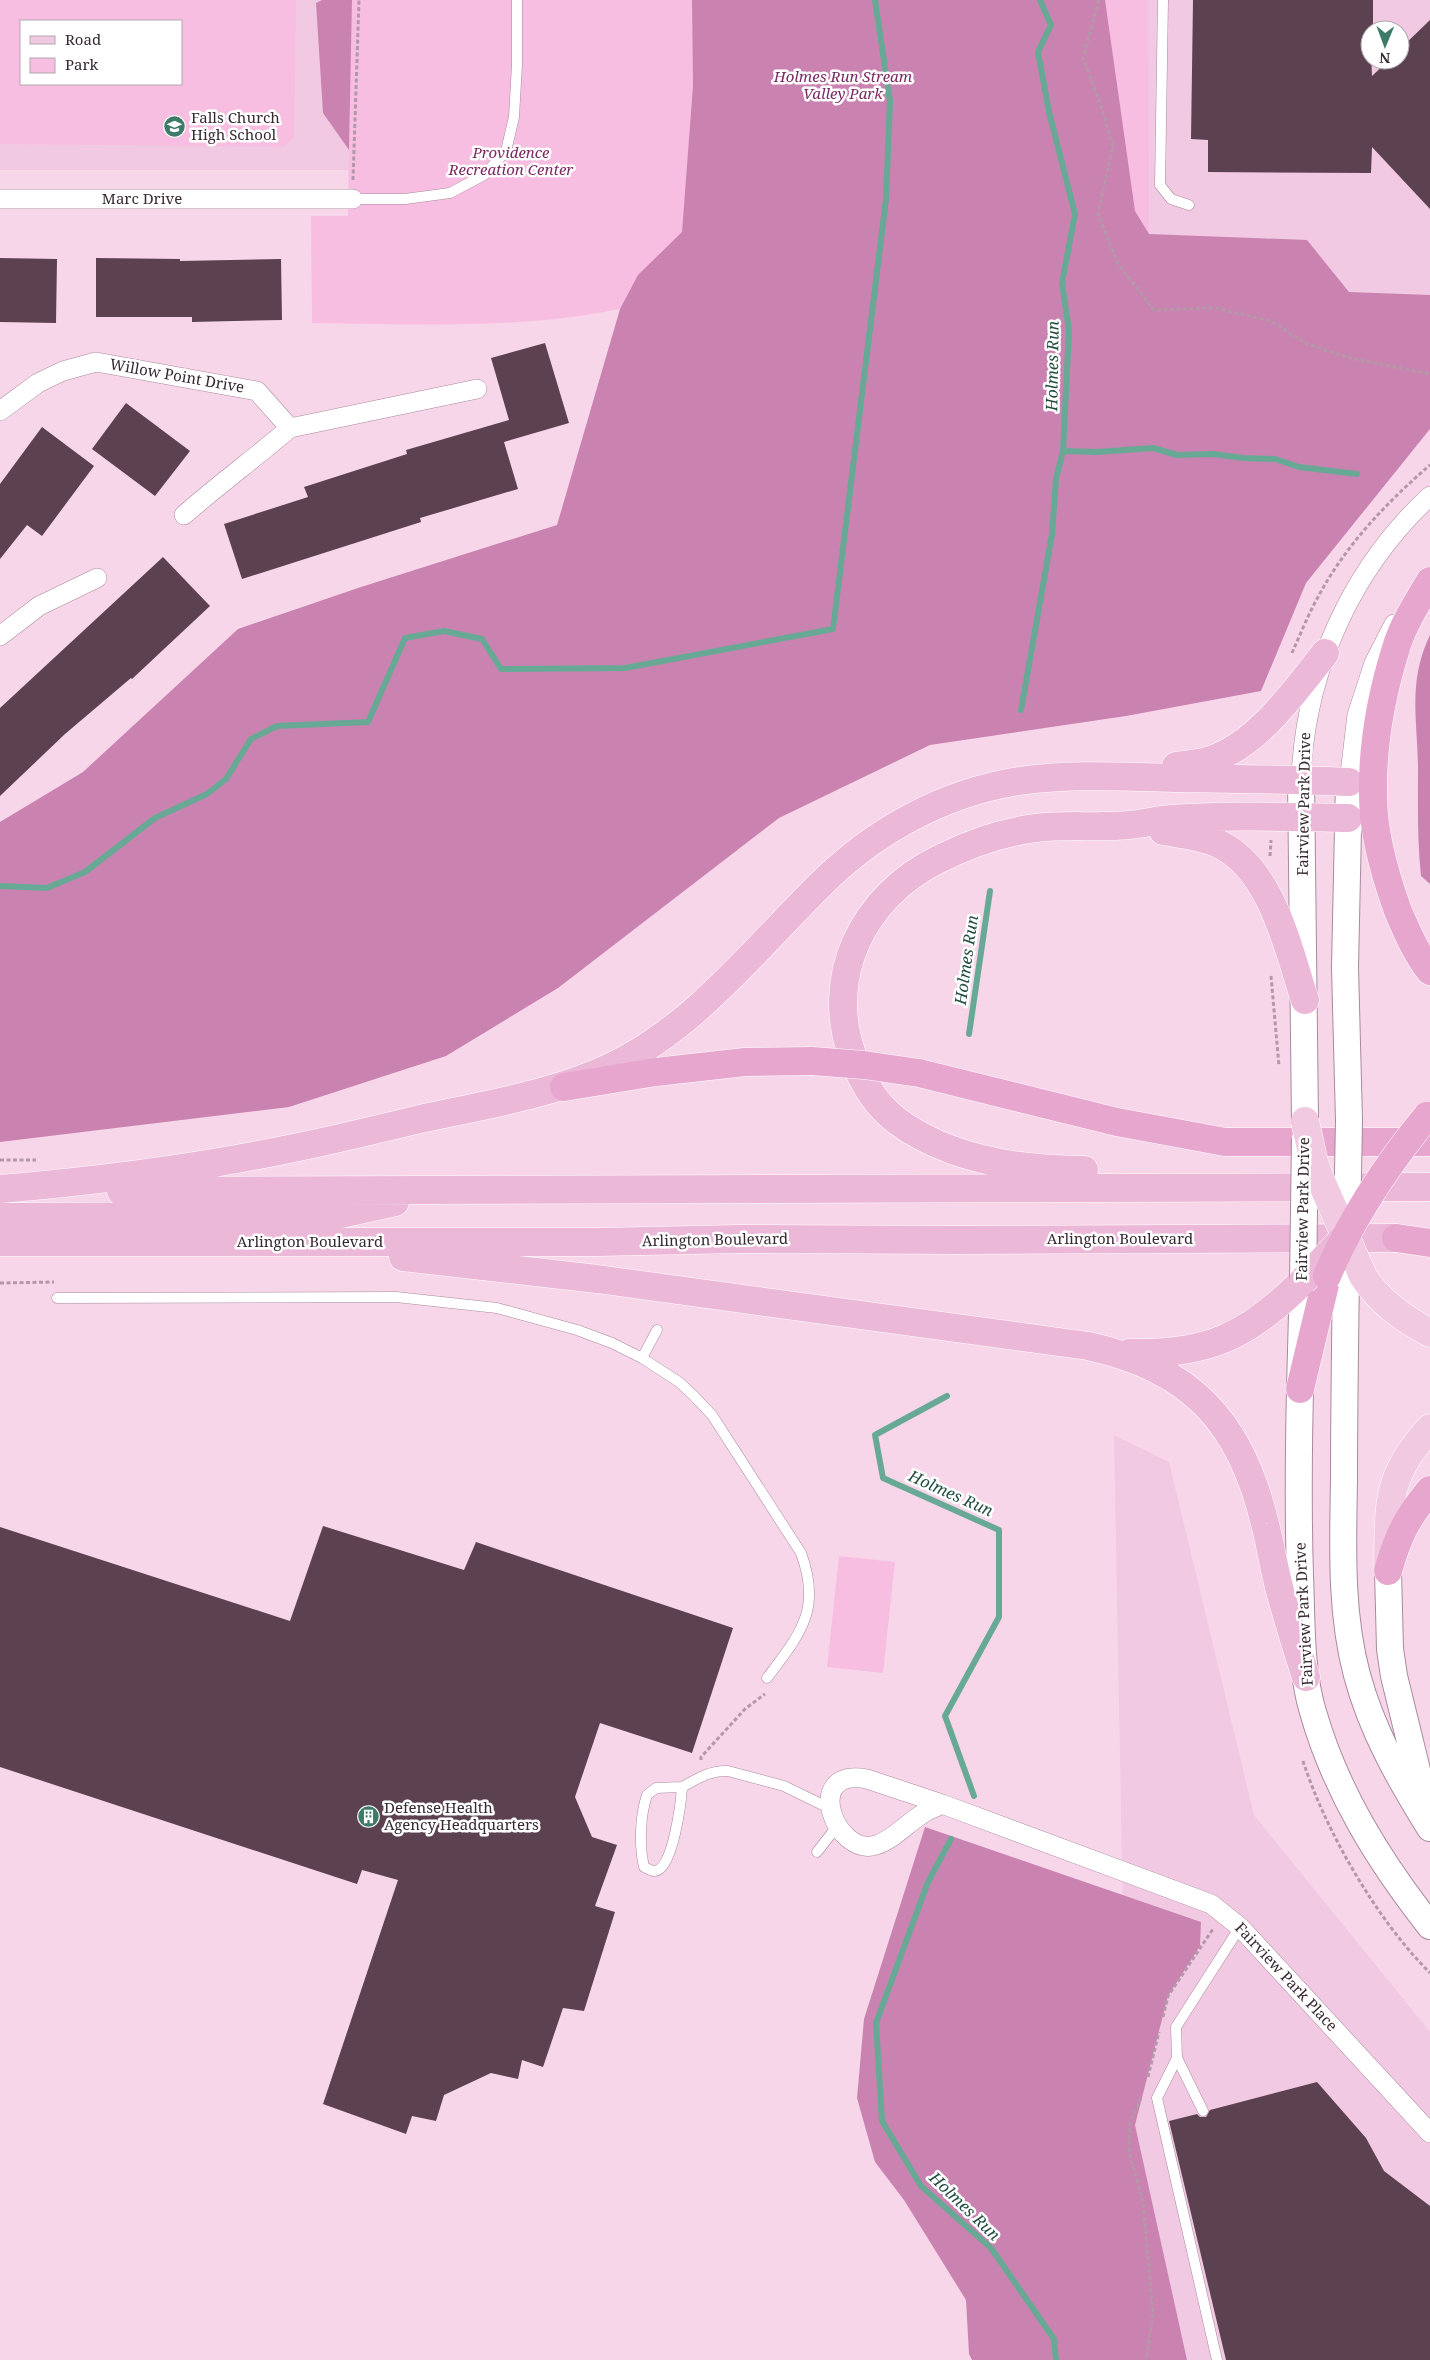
<svg xmlns="http://www.w3.org/2000/svg" width="1430" height="2360" viewBox="0 0 1430 2360" font-family="'Noto Serif',serif">
<style>
.built{fill:#f2c9e2;fill-rule:evenodd}
.green{fill:#f7bee1;fill-rule:evenodd}
.forest{fill:#ca83b0}
.lines{fill:none;stroke-linecap:round;stroke-linejoin:round}
.stream{stroke:#68a996;stroke-width:6}
.building{fill:#5c4151}
.service-casing{stroke:#a98a9c;stroke-width:11}
.minor-casing{stroke:#a98a9c;stroke-width:20}
.secondary-casing{stroke:#a98a9c;stroke-width:28}
.primary-casing{stroke:#fff;stroke-width:29}
.trunk-casing{stroke:#fff;stroke-width:29}
.motorway-casing{stroke:#fff;stroke-width:29}
.path{stroke:#b398a8;stroke-width:3;stroke-dasharray:4 2.5;stroke-linecap:butt}
.service{stroke:#fff;stroke-width:10}
.minor{stroke:#fff;stroke-width:19}
.secondary{stroke:#fff;stroke-width:26}
.primary{stroke:#f1cae2;stroke-width:28}
.trunk{stroke:#ecb8d8;stroke-width:28}
.motorway{stroke:#e7a6ce;stroke-width:28}
.secondary-bridge-casing{stroke:#a98a9c;stroke-width:28;stroke-linecap:butt}
.primary-bridge-casing{stroke:#fff;stroke-width:29;stroke-linecap:butt}
.trunk-bridge-casing{stroke:#fff;stroke-width:29;stroke-linecap:butt}
.motorway-bridge-casing{stroke:#fff;stroke-width:29;stroke-linecap:butt}
.secondary-bridge{stroke:#fff;stroke-width:26}
.primary-bridge{stroke:#f1cae2;stroke-width:28}
.trunk-bridge{stroke:#ecb8d8;stroke-width:28}
.motorway-bridge{stroke:#e7a6ce;stroke-width:28}
.labels{text-anchor:middle;stroke-width:5;stroke-linejoin:round;paint-order:stroke}
.park-label{font-size:15px;font-style:italic;fill:#7b2761;stroke:#fff}
.poi-label{font-size:15px;fill:#362931;stroke:#fff;text-anchor:start}
.street-label{font-size:15px;fill:#362931;stroke:#fff}
.water-label{font-size:16px;font-style:italic;fill:#214d3f;stroke:#fff}
</style>
<rect width="100%" height="100%" fill="#f8d6ea"/>
<path class="built" d="M0,0H353L349,170H0ZM21,21H181V84H21Z
M1105,0H1430V377L1137,230ZM1370,30H1400V60H1370Z
M1114,1435L1169,1462L1254,1815L1430,2032V2360H1129L1125,2029Z"/>
<path class="green" d="M0,0H296L294,138L283,147L0,144ZM181,21V84H21V21Z
M351,0H1148L1149,234L673,292C655,298 637,305 619,309C518,330 414,324 312,323L311,216H348Z
M839,1556L895,1562L883,1673L827,1667Z"/>
<path class="forest" d="M322,0H352L349,150L323,113L316,3Z
M692,0H1105L1135,211L1149,234L1307,240L1349,292L1430,295V429L1306,583L1261,691L1126,716L930,745L779,818L558,988L446,1056L289,1107L0,1142V822L83,772L238,629L361,587L557,525L620,309L638,275L682,232L693,86Z
M1430,635V884L1421,876C1417,839 1418,803 1418,766C1417,717 1408,681 1430,635Z
M925,1827L1201,1922L1200,1946L1168,1996L1135,2125L1187,2360H972L969,2354L966,2300L904,2200L875,2162L857,2098L864,2019Z"/>
<g class="lines">
<path class="stream" d="M1063,451L1096,452L1153,448L1177,455L1213,454L1243,458L1275,459L1299,467L1357,474
M1021,710L1052,534L1056,479L1063,451L1069,330L1062,283L1075,214L1049,112L1038,52L1051,25L1040,0
M0,886L47,888L85,872L155,818L207,794L226,779L251,739L277,726L368,722L405,638L444,631L482,639L501,669L625,668L833,629L886,199L890,101L875,0
M969,1034L990,891
M947,1396L875,1435L883,1478L999,1530V1617L945,1716L974,1796
M951,1839L928,1882L876,2023L882,2121L921,2186L991,2248L1054,2339L1056,2360"/>
</g>
<path class="building" d="M1193,0H1373V30H1370L1372,76L1389,60H1400V49L1430,20V209L1372,147L1371,173L1208,172V140L1191,139Z
M0,258L57,259L56,323L0,322Z
M96,258L180,259V261L281,259L282,320L192,322V317H96Z
M545,343L569,423L504,442L518,489L420,518L421,522L242,579L224,524L308,497L304,487L407,454L406,450L509,420L491,358Z
M126,403L190,451L155,496L92,449Z
M42,427L94,466L42,536L27,525L0,559V484Z
M163,557L210,606L132,679L131,678L65,734L0,796V708Z
M323,1526L464,1570L476,1542L733,1628L692,1753L600,1723L575,1797L592,1837L617,1845L595,1906L615,1912L584,2011L563,2008L543,2067L522,2060L518,2079L491,2073L444,2095L436,2121L412,2116L406,2134L323,2104L398,1880L362,1870L357,1884L0,1767V1527L290,1621Z
M1317,2082L1366,2138L1384,2171L1430,2206V2360H1226L1169,2121L1197,2114L1200,2117H1206L1210,2110Z"/>
<g class="lines">
<defs>
<path id="service" d="M1163,0L1160,185L1171,199L1189,205
M353,199H405L450,193L484,175L506,151L514,117L517,64V0
M57,1298L396,1297L497,1308L577,1330L612,1343L642,1358L679,1382L693,1395L712,1415L801,1553C822,1610 800,1634 767,1678
M642,1358L657,1330
M682,1787L656,1788L647,1795C640,1816 639,1845 644,1867C647,1868 652,1872 655,1871C673,1870 681,1802 682,1787C697,1779 710,1770 728,1771L784,1786L831,1809
M817,1852L838,1825
M1177,2058L1176,2027L1240,1927
M1203,2111L1177,2058L1157,2098L1217,2360"/>
<path id="minor" d="M0,199H353
M0,411L38,383L63,371L96,362L257,391L290,428L477,389
M184,515C218,485 255,458 290,428
M0,636L39,606L97,578
M1301,779C1305,672 1351,569 1430,496
M1349,782L1357,715L1374,663L1394,624
M942,1804C935,1808 927,1810 921,1815C906,1824 893,1840 876,1845C836,1858 801,1767 867,1779L942,1804L1211,1904L1240,1927L1430,2133"/>
<path id="secondary" d="M1301,779L1305,1121
M1349,1121L1345,967L1349,782
M1346,1276C1345,1344 1344,1412 1344,1480C1343,1545 1340,1612 1357,1675C1372,1731 1400,1780 1430,1828
M1303,1281C1300,1380 1297,1478 1300,1576C1302,1621 1300,1669 1313,1712C1336,1792 1379,1861 1430,1926
M1388,1571L1390,1649L1394,1676L1426,1807"/>
<path id="primary" d="M1363,1276C1379,1302 1404,1319 1430,1333
M1388,1564C1389,1503 1386,1476 1430,1428"/>
<path id="trunk" d="M1176,766C1187,764 1200,764 1211,760C1259,743 1295,691 1325,653
M1163,831C1181,834 1202,836 1219,844C1272,869 1288,949 1305,1000
M1084,1170C1020,1170 950,1160 897,1121C875,1104 863,1083 853,1057C823,977 863,896 939,859C969,844 1003,832 1036,828C1067,824 1098,828 1129,825C1143,824 1157,820 1171,819C1229,815 1289,817 1348,818
M0,1189C95,1181 190,1169 284,1150C329,1141 375,1130 420,1119C484,1105 551,1095 611,1067C695,1027 755,949 820,885C874,831 943,793 1019,781C1072,773 1127,777 1180,778C1236,779 1293,779 1349,782
M121,1191L1430,1187
M0,1217L336,1215L395,1202
M0,1242H599L739,1239L955,1240L1396,1238
M403,1257L597,1279L1088,1346C1191,1368 1241,1422 1265,1524C1270,1543 1273,1563 1278,1583C1286,1615 1296,1646 1306,1677
M1129,1353C1208,1355 1248,1336 1303,1281"/>
<path id="motorway" d="M1430,581C1418,601 1404,623 1397,645C1382,692 1372,746 1373,796C1373,834 1385,875 1398,911C1407,932 1416,953 1430,971
M919,1073L1117,1122L1225,1142H1430
M564,1087L656,1072L745,1062L812,1061
M1396,1238L1430,1243
M1300,1389L1327,1276
M1388,1571C1398,1536 1406,1519 1430,1490"/>
</defs>
<use href="#service" class="service-casing"/>
<use href="#minor" class="minor-casing"/>
<use href="#secondary" class="secondary-casing"/>
<use href="#primary" class="primary-casing"/>
<use href="#trunk" class="trunk-casing"/>
<use href="#motorway" class="motorway-casing"/>
<path class="path" d="M1099,0L1083,58L1101,106L1113,146L1098,214L1118,264L1154,310L1215,308L1271,321L1307,344L1350,358L1430,374
M353,180L359,0
M1292,653C1300,635 1308,615 1318,597C1345,546 1386,503 1430,465
M1270,856L1271,840
M1271,976L1279,1066
M0,1160H36
M0,1283L54,1282
M701,1760V1757L745,1709L765,1694
M1303,1761C1326,1832 1377,1920 1430,1973
M1163,2017L1168,1996L1213,1929
M1148,2077L1159,2032
M1141,2098L1130,2123L1129,2152L1143,2202L1153,2314L1146,2360"/>
<use href="#service" class="service"/>
<use href="#minor" class="minor"/>
<use href="#secondary" class="secondary"/>
<use href="#primary" class="primary"/>
<use href="#trunk" class="trunk"/>
<use href="#motorway" class="motorway"/>
<defs>
<path id="secondary-bridge" d="M1346,1276L1349,1121
M1303,1281L1305,1139"/>
<path id="primary-bridge" d="M1305,1121L1314,1162L1321,1181L1363,1276"/>
<path id="trunk-bridge" d="M1303,1281L1341,1241"/>
<path id="motorway-bridge" d="M812,1061L864,1065L919,1073
M1327,1276C1352,1217 1386,1166 1427,1116"/>
</defs>
<use href="#secondary-bridge" class="secondary-bridge-casing"/>
<use href="#primary-bridge" class="primary-bridge-casing"/>
<use href="#trunk-bridge" class="trunk-bridge-casing"/>
<use href="#motorway-bridge" class="motorway-bridge-casing"/>
<use href="#secondary-bridge" class="secondary-bridge"/>
<use href="#primary-bridge" class="primary-bridge"/>
<use href="#trunk-bridge" class="trunk-bridge"/>
<use href="#motorway-bridge" class="motorway-bridge"/>
</g>
<defs>
<symbol id="school-disc" viewBox="-11 -11 22 22"><circle r="9.5" fill="#3d7b68" stroke="#fff"/><path d="M0-5L7-2L0 1L-7-2ZM-4 1L0 2.5L4 1V4Q0 6-4 4Z" fill="#fff"/></symbol>
<symbol id="building-disc" viewBox="-11 -11 22 22"><circle r="9.5" fill="#3d7b68" stroke="#fff"/><path d="M-4-6H4V6H1V3H-1V6H-4ZM-2.5-4.3h1.7v1.8h-1.7ZM.8-4.3h1.7v1.8H.8ZM-2.5-1h1.7V.8h-1.7ZM.8-1h1.7V.8H.8Z" fill="#fff"/></symbol>
</defs>
<g fill-rule="evenodd">
<use href="#school-disc" x="162" y="114" width="25" height="25"/>
<use href="#building-disc" x="356" y="1804" width="25" height="25"/>
</g>
<g class="labels">
<g class="park-label">
<text x="843" y="82">Holmes Run Stream<tspan x="843" dy="17">Valley Park</tspan></text>
<text x="511" y="158">Providence<tspan x="511" dy="17">Recreation Center</tspan></text>
</g>
<g class="poi-label">
<text x="191" y="123">Falls Church<tspan x="191" dy="17">High School</tspan></text>
<text x="384" y="1813">Defense Health<tspan x="384" dy="17">Agency Headquarters</tspan></text>
</g>
<g class="street-label">
<text x="142" y="204">Marc Drive</text>
<text transform="translate(177 376) rotate(10)" y="5">Willow Point Drive</text>
<text transform="translate(1304 804) rotate(-89)" y="5">Fairview Park Drive</text>
<text transform="translate(1303 1209) rotate(-89)" y="5">Fairview Park Drive</text>
<text x="1120" y="1244">Arlington Boulevard</text>
<text transform="translate(715 1240) rotate(-1)" y="5">Arlington Boulevard</text>
<text x="310" y="1247">Arlington Boulevard</text>
<text transform="translate(1304 1614) rotate(-93)" y="5">Fairview Park Drive</text>
<text transform="translate(1286 1977) rotate(47)" y="5">Fairview Park Place</text>
</g>
<g class="water-label">
<text transform="translate(1052 366) rotate(-89)" y="6">Holmes Run</text>
<text transform="translate(966 960) rotate(-82)" y="6">Holmes Run</text>
<text transform="translate(951 1493) rotate(24)" y="6">Holmes Run</text>
<text transform="translate(965 2206) rotate(44)" y="6">Holmes Run</text>
</g>
</g>
<rect x="20" y="20" width="162" height="65" fill="#ffffff" stroke="#afa9ad"/>
<rect x="30" y="36" width="25" height="8" fill="#f1cae2" stroke="#afa9ad"/>
<text x="65" y="45" font-size="15" fill="#362931">Road</text>
<rect x="30" y="58" width="25" height="15" fill="#f7bee1" stroke="#afa9ad"/>
<text x="65" y="70" font-size="15" fill="#362931">Park</text>
<g transform="translate(1385 45) rotate(181)"><circle r="24" fill="#ffffff" stroke="#afa9ad"/>
<path d="M0-4L9 19L0 12L-9 19Z" fill="#3d7b68"/>
<text y="-8" font-size="14" font-weight="bold" text-anchor="middle" fill="#362931">N</text>
</g>
</svg>
